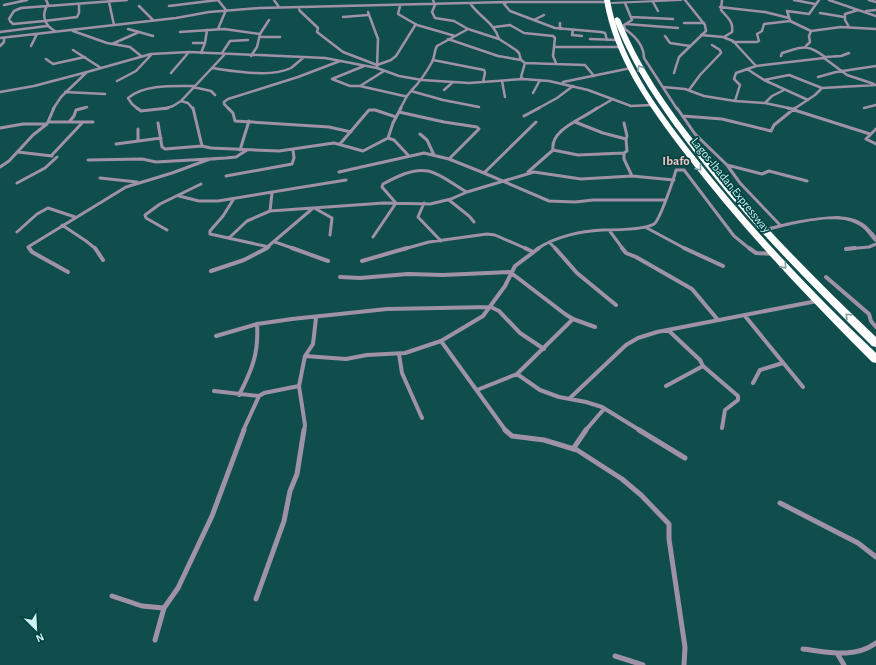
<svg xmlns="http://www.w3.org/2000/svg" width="876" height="665" viewBox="0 0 876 665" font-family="'Alegreya Sans',sans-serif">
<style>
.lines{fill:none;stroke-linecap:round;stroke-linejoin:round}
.minor-far3{stroke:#a092a6;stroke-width:2.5}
.minor-far2{stroke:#a092a6;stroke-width:3}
.minor-far1{stroke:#a092a6;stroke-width:4}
.minor{stroke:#a092a6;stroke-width:5}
.tertiary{fill:#a092a6;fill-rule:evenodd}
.motorway{fill:#fff;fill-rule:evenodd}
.oneway{stroke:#80a1a1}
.labels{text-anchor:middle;stroke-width:3.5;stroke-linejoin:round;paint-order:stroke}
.far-street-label{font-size:12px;fill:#cef1f1;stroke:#004343}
.far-quarter-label{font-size:13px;font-weight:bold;fill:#f4c0c2;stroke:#004343}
</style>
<rect width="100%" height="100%" fill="#104e4e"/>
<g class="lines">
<path class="minor-far3" d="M46,0L48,4C41,15 44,25 55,31
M218,0L226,10L218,29
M274,0L279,7
M433,0L435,5L432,12L435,18L454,21L468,29L499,39L516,50L519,53L521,60L525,63L521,77L523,79
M722,0L721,10C727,17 734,22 732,32L724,37
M794,0L815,4
M829,0L876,16
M869,0L876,2
M109,2L114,25
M653,2L658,11
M470,3C479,17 494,22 499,39
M506,3L504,4L510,11L555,28L601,32L605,33L607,40
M625,3L632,20L624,25L625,29C635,36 644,45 644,58L677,109
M4,5L27,0
M139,6L153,20
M169,6L218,0
M400,6L398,14L417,25L455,36
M301,7L299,8L300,11L318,28L317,32L343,52L377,65L391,60L396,56L416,24
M720,7L765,12L789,18
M866,11L876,10
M368,12L378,39L377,68
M820,13L844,17
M343,17L368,15
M631,17L673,19
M9,19L14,11L21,8L127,0
M534,20L544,15
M790,20L787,11L809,14L819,0
M10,21L13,24L44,21
M44,21L77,17L79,13V4
M560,23V29
M684,23H704
M626,24L678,28
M495,27L510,25L524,33L553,36L555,38L553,56L556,63
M849,27L845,20V14L858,10
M128,29L139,32
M573,30L572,35L582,36
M73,31L107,43L130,47L141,56
M0,32L47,26
M180,32L224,29L260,34
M701,35L723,37L733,41L756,66
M665,36L670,43L690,46
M260,37H280
M0,38L176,18L209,12L260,8L507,2H607
M448,39L498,56L521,60
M590,39L618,40
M733,42H757L759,41L757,34L762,31L764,24L790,21L811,31L841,27L876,29
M193,43H205L201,53
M205,43L207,30
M112,44L139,32L153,36
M0,46L4,42V38
M31,46L37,34
M806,46L810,42L809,36L811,31
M555,47H621
M73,50L101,68
M222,53L230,41L248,40
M251,56L257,47L260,34L269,20
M781,56L782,53C802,47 806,43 825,57L824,58L847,75L874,84
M825,57L841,56L849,53
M46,59L53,64L85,57
M433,60L484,70L485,73L483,82
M525,63L585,65L594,76
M212,68C233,71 271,78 291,68C295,65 299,61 303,58
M747,69L764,80L808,100
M384,71L360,86L404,96H407L411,91L443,100L479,107
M171,73L189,52
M674,73L679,57L706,31L705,25L685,0
M818,77L836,72L876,66
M764,80L789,75L822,88
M117,81L136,71L151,55
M502,81L505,97
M563,82L631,68
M360,86H350L332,79L364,66
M193,87L211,91L215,95
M663,87L685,89L704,96L735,101L765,103L793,109
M444,90L453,82
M689,90L700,75L721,53L720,50L712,45
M411,91C420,82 426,73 432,62C435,57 434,51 437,46L468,29
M0,92L34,86L87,72
M65,92L105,94
M533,93L540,80
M735,101L740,85L734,79L736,73L756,66L824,58
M765,103L772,96L784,90
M864,108L876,105
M53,109L61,97L87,72L151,54L189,52L325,58L377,68L399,76L422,80L469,83L523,79L549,81L588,90L631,106L652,105
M80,109L87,107
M138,109L132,104L128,98C144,84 174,86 194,86
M164,109L173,106L181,101
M193,109L188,103L181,101L225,54
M229,109L224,104V102L228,99L298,77L340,61
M400,109L407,96
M537,109L557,98L573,86
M596,109L613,99
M794,109L815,95L822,88L876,85"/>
<path class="minor-far2" d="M137,108L141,111L168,108
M193,108L202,146L211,148L279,151L334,143L363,151L388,138L393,123L401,108
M228,108L233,113L235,121L329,127L351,132
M677,108L695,134L727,165L740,183L780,225
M788,108L870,134
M399,112L444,122L477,127L479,129L449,159
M524,116L539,108
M683,116L722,119L771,131L774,125L795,108
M49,122H93
M69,122L74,116L76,110L84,108
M536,122L484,173L549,201L575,202L593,200H665
M575,122L603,133L626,139L627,151L624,153V159L632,176
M158,123L162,147L165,149L202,146
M624,123L627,136L626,139
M0,128L23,124H47
M138,129V141
M876,129L866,139L876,144
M420,134L427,140L434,155
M388,138L394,140L408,155
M116,144L161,138
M340,144L369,110H375L396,117
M240,150L249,121
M553,150C550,129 583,119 597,108
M553,150L578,155L624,153
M18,152L52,156
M51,156L82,123
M88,160L142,159L156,162L226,158L236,157L247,150
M727,165L762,174L769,171L807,181
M0,167L9,161L33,135L47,124L54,108
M339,172L424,153L449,159L484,173
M528,172L553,150
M226,176L292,164L294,158L293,150
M100,178L137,182
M17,183L45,168L57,157
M179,196L199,201H218L346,180
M233,200L223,216L210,231V234L269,247
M449,200L469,216L474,222
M396,203L382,187L383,184C396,177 413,168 428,171C442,174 455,186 467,192
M424,203L418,217L441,241
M316,209L332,218L330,235
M270,211L272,193
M62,225L86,241L96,249
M645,227L686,249
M167,230L146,218L145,215L160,204L201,184
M609,230L623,249
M17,232L37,214L48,208L75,217
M373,237L396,203
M229,238L247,221L270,211L384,203L430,204L451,199L467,192L534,172L581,179L632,176L674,180
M275,242L295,249
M549,242L556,249
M30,249L28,247L126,187L172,173L210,159H216
M265,249L312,209
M404,249L429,242L487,234L495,235L527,249
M537,249C554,237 581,231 602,230C614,230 644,230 654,224C660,220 674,178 676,170H684L734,236L750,249
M846,249L869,247L876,244"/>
<path class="minor-far1" d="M29,248L32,252L68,272
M95,248L103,260
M292,248L328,261
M525,248L533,252
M555,248L577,273L616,305
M622,248L626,253L636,257L692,289L718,320
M684,248L723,266
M749,248L756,253L773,254
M846,249L855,248
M362,261L407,248
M211,271L244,260L267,248
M340,277L360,278L408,274L443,275L510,272L565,314L573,319L595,327
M826,277L869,314L871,321L876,327
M745,316L803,387
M216,336L257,324L292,319L387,309L491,307L499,311L520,333L544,349
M441,341L506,431
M399,354L402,373L422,418
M305,356L346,359L367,355L405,353L441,341L483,316L505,286L515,266L539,248
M703,366L738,396V400L725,410L722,428
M517,374L540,390L559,397L586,402L602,407L641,431
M753,383L760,370L783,363
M666,386L703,366L700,360L668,330
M477,390L517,374L573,319
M214,391L259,396
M239,395C252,370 259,353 257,324
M570,398L626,345L638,338L657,332L817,301
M243,431L259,396L264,393L299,386
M304,431L305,425L299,386L305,356L313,344L316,318
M585,431L604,409"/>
<path class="minor" d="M505,430L512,436L544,440L577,450L622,479L641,495L669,524V539L685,647L684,665
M639,430L685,458
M573,449L586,430
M780,503L858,543L876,557
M112,596L142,606L164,608
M256,599L284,521L290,491L297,474L304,430
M155,640L164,608L178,588L212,516L244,430
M803,649C828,652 854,659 876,643
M837,653L844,665
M615,656L643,665"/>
<path class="tertiary" d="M656,0H683L681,1L612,4L610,3L612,2Z
M838,216C857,218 864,221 876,236V242L874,241C869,235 864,227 856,224C835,212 787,226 764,232L761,230L762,229C787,222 812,217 838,216Z"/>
<path class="motorway" d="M604,0H610C620,58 656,107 692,153C748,225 810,290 876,353V363L872,362C806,296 742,229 685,154C650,108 614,59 604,0Z
M617,17L620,19C639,66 667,107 699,147C752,216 813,277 876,337V347L872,346C809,283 746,220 692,149C661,108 632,67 614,19Z"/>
</g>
<defs><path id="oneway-chevron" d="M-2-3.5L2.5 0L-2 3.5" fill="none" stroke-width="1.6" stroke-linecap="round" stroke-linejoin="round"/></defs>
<g class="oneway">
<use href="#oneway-chevron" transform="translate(640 68) rotate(-119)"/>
<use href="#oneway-chevron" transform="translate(699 168) rotate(51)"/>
<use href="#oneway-chevron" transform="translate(784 266) rotate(48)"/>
<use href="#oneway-chevron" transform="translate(848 316) rotate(-136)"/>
</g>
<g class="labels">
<g class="far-street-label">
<text transform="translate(731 185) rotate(51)" y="4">Lagos-Ibadan Expressway</text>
</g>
<g class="far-quarter-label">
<text x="676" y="165">Ibafo</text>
</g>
</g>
<g transform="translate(36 629) rotate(156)" stroke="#004343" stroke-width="3" paint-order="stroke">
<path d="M0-3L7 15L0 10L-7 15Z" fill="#cef1f1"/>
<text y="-6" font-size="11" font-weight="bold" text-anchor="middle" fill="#cef1f1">N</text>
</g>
</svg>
